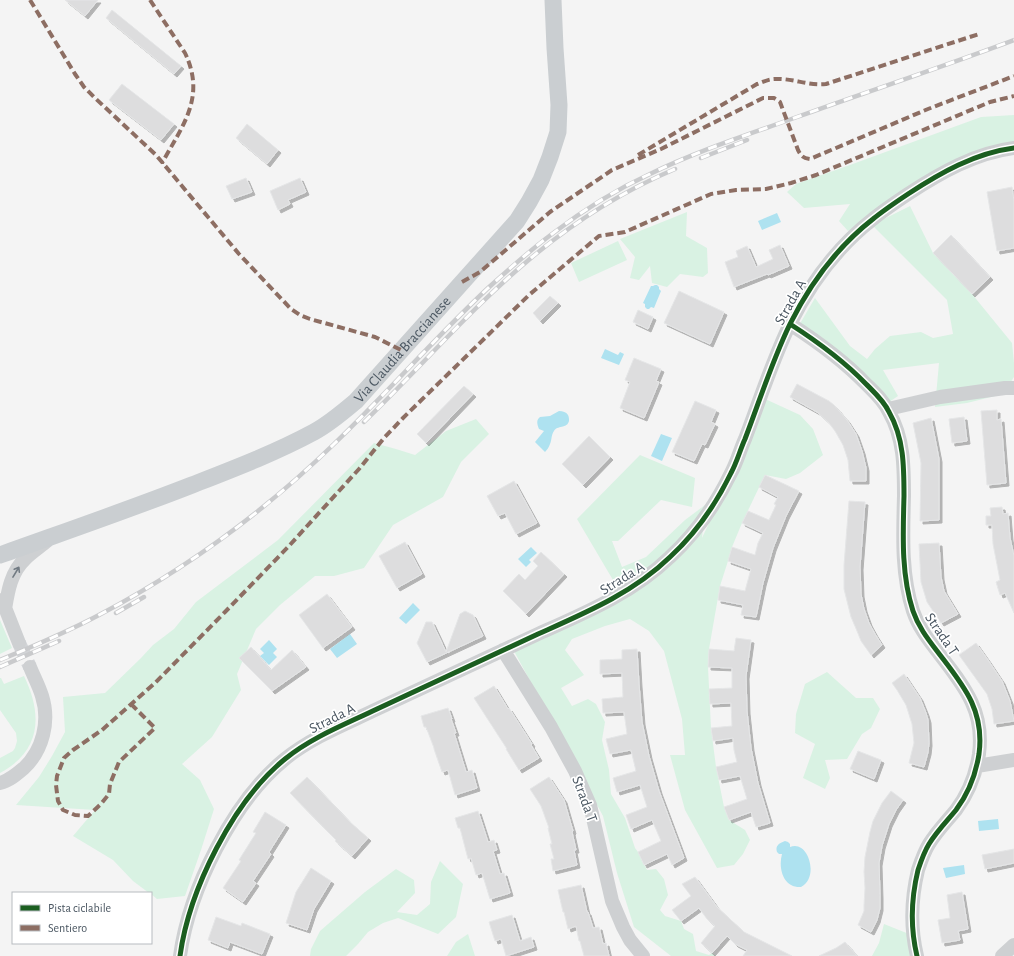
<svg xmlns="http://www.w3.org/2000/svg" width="1014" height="956" viewBox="0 0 1014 956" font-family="'Alegreya Sans',sans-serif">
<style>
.green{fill:#d9f2e3}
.water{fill:#aee2f0}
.building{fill:#ddddde;stroke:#e5e6e7;filter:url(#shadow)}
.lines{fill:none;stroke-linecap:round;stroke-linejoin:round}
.minor-tunnel{stroke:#d2d4d7;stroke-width:14;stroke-dasharray:14 7;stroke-linecap:butt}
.minor{stroke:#ced0d2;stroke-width:14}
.major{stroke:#caced1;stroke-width:17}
.rail-casing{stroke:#c9cacc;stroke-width:4.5}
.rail{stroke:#fff;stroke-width:3;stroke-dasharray:9;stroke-linecap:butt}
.quiet{stroke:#8d6e63;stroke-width:4;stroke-dasharray:8 4;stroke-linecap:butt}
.cycleway-casing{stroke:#fff;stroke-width:8}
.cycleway{stroke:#1b5e20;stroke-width:5}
.oneway{stroke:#727b83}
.labels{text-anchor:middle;stroke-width:3.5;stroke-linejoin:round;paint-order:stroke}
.street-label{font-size:15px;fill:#4a5661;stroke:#fff}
</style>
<defs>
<filter id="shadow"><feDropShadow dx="3" dy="3" stdDeviation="0" flood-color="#0004"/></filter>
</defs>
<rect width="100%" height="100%" fill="#f4f4f4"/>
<path class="green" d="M1014,115V149L996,148L848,231L839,221L850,204L804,208L787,192L796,184L850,165L981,117Z
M910,206L933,253L972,294L1012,343L1014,363V377L1003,394L967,403L935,407L939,363L883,370L898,396L889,402L798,327L815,298L850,346L867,359L875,349L890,336L921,332L933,338L953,334L947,300L872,225Z
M687,212L686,236L707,248L708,273L703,277L680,274L667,287L652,283L650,266L639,280L630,278L635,257L620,239Z
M618,241L627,260L579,282L571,263Z
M763,398L800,415L813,429L823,455L800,473L786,479L765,475L742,523L732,547L728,561L720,586L709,649L708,667L711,728L716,767L724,807L729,820L745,830L750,840L743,854L734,865L717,868L685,810L670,755H685L682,719L664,651L649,631L630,619L605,626L572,639L565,650L584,675L561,688L572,706L588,699L596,704L605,722L602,740L609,770L611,794L625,818L635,848L638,852L647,870L656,869L664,879L668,895L660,910L665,916L681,921L684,929L693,934L696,951L709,955L712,953L716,956H671L634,927L617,873L603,816L514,651L623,597L577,519L640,455L695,478L692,507L661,500L618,541H612L622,567L646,557L685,520L705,505L702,538L751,434Z
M476,419L489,434L461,462L443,497L393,525L364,568L334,576H315L280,605L256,629L237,674L241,690L212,737L182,764L200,780L214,809L201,850L185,896L157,899L151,894V893H149L133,881L113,860L73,836L95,810L16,805L39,777L52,756L65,732L63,697L105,693L141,658L153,645L174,629L196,602L278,540L374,443L396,449L415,455L446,431Z
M0,620L12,648L0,654Z
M827,672L856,698H873L880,709L871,728L862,734L847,759L825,760L830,778L825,789L803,778L815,744L795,733L796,714L805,684Z
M24,676C43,715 41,751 0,773V758L13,751L15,748L17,741L16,733L0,710V678H1L4,684Z
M440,861L463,884L456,917L438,934L398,918L383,923L368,932L358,944L346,956H310L311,949L320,931L365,892L396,869L414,880L415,893L397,912L417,915L430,904L431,882Z
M884,924L909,934L910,956H872L879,943Z
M468,934L475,956H447L456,942Z"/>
<path class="water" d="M777,213L781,222L762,230L758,221Z
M655,285H657L659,287V289L661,291L654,308L651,307L649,309H647L645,307V304L643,303L651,286H653Z
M605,349L618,355L620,352L624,354L619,365L601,358Z
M559,411C563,411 566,412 568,415C569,417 569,419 569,421C567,429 557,425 554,431C551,435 552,440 550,444C549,447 547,450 545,452L535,442L544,431L539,429C537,424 536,420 540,417L550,416Z
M661,434L672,438L662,461L651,456Z
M531,547L537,553L529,560L531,562L526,567L518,559Z
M413,603L420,610L406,624L399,618Z
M350,634L357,644L337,658L330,649Z
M269,640L277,649L273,653L277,657L269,665L260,656L264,653L260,649Z
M998,819L999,829L979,831L978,821Z
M785,841L788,842L790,844V847C808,839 820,877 801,887C783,888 778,868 782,854H779L777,852C775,846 779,843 785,841Z
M964,865L965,874L946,878L943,868Z"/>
<path class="building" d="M65,0H98L85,16Z
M112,10L181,66L174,74L106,18Z
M122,84L174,124L161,140L109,100Z
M247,124L278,150L267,164L236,138Z
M246,178L252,192L232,199L226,186Z
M300,178L306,192L288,200L290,204L278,210L270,191Z
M1012,187L1014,201V248L997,251L987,192Z
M951,235L990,277L972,294L933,253Z
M780,245L789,266L768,275L767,274L734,287L725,262L738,257L736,251L747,246L756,267L773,259L769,250Z
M679,291L724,312L710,344L664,323Z
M550,296L558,303L540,321L533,313Z
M638,310L653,317L648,329L633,322Z
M634,358L661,369L656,381L659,382L644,418L620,408L630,382L625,380Z
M797,384L829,401L834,405L847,420L856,434L862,451L866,468V481H850L848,460L843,445L835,431L829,423L817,412L790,397Z
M464,386L473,394L426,443L417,434Z
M695,401L716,410L711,422L715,424L705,445L702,444L694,461L672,452Z
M997,410V420L1001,419L1006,483L987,485L981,411Z
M964,417L967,441L952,443L949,419Z
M931,418L939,459V520L920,521L921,463L913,423Z
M589,436L610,457L583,485L562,464Z
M765,475L799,491L786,516L773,548L763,583L756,617L741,615L743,605L718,600L720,586L745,591L751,569L728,561L732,547L755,555L758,543L763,533L742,523L748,511L769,520L776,505L774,504L778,497L759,487Z
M514,481L537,523L516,534L505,513L498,516L487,496Z
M849,501L865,502L860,567L861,594L864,609L869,623L875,634L882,645L871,655L861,641L857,631L851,617L844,589V565Z
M1002,507L1003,514L1008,513L1010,538L1014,556V613L1005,593L1000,595L996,582L1000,580L993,544L992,525H986V516H991L990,508Z
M405,542L422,574L397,588L379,556Z
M939,543L941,577L944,591L958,614L941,623L927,602L921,582L919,544Z
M541,552L564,574L526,614L503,591L519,574L525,580L538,566L533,561Z
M327,594L352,627L323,648L299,615Z
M465,611L473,615L483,636L427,662L417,643L426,622H432L446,652L460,614Z
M736,638L751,640L746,676L747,711L751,748L758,783L770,823L756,827L751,812L729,820L724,807L747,799L740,776L719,780L716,767L737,762L734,750L733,738L713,741L711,728L732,726L731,703L710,704L709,689L732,688V668L708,667L709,649L734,651Z
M976,643L988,660L1002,681L1010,701L1014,721L994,724L992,709L987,694L959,655Z
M251,647L271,670L292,650L306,667L272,691L239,658Z
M637,649L639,684L642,722L649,756L659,791L684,858L672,865L667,854L644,865L638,852L661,841L652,820L631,829L626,815L647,807L640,785L617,792L613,778L636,771L631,750L610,754L606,739L627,734L624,712L603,713L602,699L623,697L622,673L600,674V660L622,659V650Z
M904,674L920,698L926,713L928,720L929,743L928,752L924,767L909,763L914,743L912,724L906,705L897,690L892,683Z
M494,686L508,709L509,708L532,744L531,745L539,758L519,770L506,749H507L474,698Z
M448,708L452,719H451L456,733H454L466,772L472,770L477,788L455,795L448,770L442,772L434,749V748L426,727H424L421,716Z
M858,751L881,760L874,779L850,769Z
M307,777L351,823L368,838L352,856L335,841L336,840L290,793Z
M549,777L564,800L568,814L573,831L572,832L576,850H574L577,865L553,871L551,859H554L550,844H552L548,828H549L541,806L530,789Z
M891,791L903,800L896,810L889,824L882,846L879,863L880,896V908L877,920L871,932L858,925L864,911V905L865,888L864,872L865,857L870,832L873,821L882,803Z
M478,811L488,842L494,840L497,850L493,851L500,874L504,873L510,893L490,899L482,873L476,875L471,858L468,859L460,828H458L455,818Z
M265,812L286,825L269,852L271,854L253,881L256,883L243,902L223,888L241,861L239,860L256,833L253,832Z
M1014,849V863L985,869L982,855Z
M311,868L331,881L314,909L307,930L286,923L296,892Z
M695,877L717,907L744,932L792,956H743L747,950L735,944L727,936L712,953L701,943L715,926L707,919L699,908L681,921L672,910L691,896L682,884Z
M581,885L587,912H588L593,928L599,927L603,944L606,943L609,956H584L580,941H579L576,926L568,929L564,912H563L558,890Z
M962,892L968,929L958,931L960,940L942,943L938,920L950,918L947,895Z
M512,915L520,941L531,937L534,947L506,956L501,939L495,941L489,922Z
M216,917L241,926L242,923L270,934L262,954L230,942L228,948L208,940Z
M845,942L857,956H819L836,948Z"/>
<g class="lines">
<path class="minor-tunnel" d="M19,643L30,667"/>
<path class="minor" d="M790,324C818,342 843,360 866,384C875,393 884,401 889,412C904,438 904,467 904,496C903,534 901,574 913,611C918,626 927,638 937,651C962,684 985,709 979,754C976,773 968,794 956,810C947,821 937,831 929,844C924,852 921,861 918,870C911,899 910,927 917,956
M888,409L940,397L1005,388H1014
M2,600L19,643
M5,609C8,591 11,572 25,559C32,552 40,547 47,541
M503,650L551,727L575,771L590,805L612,901L623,927L630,940L643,956
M977,766L1014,760
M0,783C9,781 17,774 24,768C43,750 50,721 42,696C39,686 34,677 30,667
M180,956C189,890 233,801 285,759C312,737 346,724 377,709C430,684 484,659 538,634C585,613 633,593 670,557C695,534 716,504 731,473C737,462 740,450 745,439C760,400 772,361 790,324C810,284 837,247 873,219C884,210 896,202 908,194C940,173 975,153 1014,148
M1002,956L1014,945"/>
<path class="major" id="s1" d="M0,555C64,532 128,510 192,485C233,469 275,453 314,432C329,424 343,412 356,401L517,221L529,202L541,180L550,157L558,132L559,105L555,48L553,0"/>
<defs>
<path id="rail" d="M701,158L747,140
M364,422C420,368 471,308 531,258C574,222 623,191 675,169
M116,613L144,597
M0,660C34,646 67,632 99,615C186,569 263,513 334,444C386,394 434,339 487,289C508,270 529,251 552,234C582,211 615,190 650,174C697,151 747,135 797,117C869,91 942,67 1014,40
M0,667L59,641"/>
</defs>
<use href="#rail" class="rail-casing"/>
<use href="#rail" class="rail"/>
<path class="quiet" d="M30,0L75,74L84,87L95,98L156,155L239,254L291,309L300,315L310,319L375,337L401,350
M150,0L185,53C206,97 183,125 162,163
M638,155L757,84C763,82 768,79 775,79C792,78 809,86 826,84L979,34
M462,282L480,272L550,212L612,170L661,149L763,98H774L780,102L798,150C801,156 803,158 810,159L928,109L1014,76
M131,704L155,728L119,762L110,784L109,794L101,804L88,816L75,815L63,810L58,801L56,785L57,776L64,758L73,750L102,730L155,683L225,612L288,547L359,469L384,438L403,418L529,295L599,236L625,232L711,194L736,190L766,189L791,183L816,175L990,102L1014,96"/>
<defs>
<path id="cycleway" d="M790,324C818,342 843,360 866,384C875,393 884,401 889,412C904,438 904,467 904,496C903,534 901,574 913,611C918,626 927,638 937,651C962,684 985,709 979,754C976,773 968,794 956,810C947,821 937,831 929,844C924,852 921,861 918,870C911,899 910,927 917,956
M180,956C189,890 233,801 285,759C312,737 346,724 377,709C430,684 484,659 538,634C585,613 633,593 670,557C695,534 716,504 731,473C737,462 740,450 745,439C760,400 772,361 790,324C810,284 837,247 873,219C884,210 896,202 908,194C940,173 975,153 1014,148"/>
</defs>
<use href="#cycleway" class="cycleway-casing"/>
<use href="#cycleway" class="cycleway"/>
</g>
<defs><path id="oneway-shaft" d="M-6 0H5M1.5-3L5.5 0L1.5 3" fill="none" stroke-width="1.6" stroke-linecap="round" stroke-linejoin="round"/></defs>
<use class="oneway" href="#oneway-shaft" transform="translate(16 572) rotate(-59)"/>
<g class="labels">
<g class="street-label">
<text transform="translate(790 302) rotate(-61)" y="5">Strada A</text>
<text dy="5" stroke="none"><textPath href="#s1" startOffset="459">Via Claudia Braccianese</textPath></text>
<text transform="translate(622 578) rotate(-32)" y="5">Strada A</text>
<text transform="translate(942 634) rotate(56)" y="5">Strada T</text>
<text transform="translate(332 718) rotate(-27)" y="5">Strada A</text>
<text transform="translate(585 799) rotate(70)" y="5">Strada T</text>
</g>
</g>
<rect x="12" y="892" width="140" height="52" fill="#ffffff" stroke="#b7bbc0"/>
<rect x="20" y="905" width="20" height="6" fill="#1b5e20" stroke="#b7bbc0"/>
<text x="48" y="912" font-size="12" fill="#4a5661">Pista ciclabile</text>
<rect x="20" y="925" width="20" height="6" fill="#8d6e63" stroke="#b7bbc0"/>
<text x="48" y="932" font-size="12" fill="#4a5661">Sentiero</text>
</svg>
